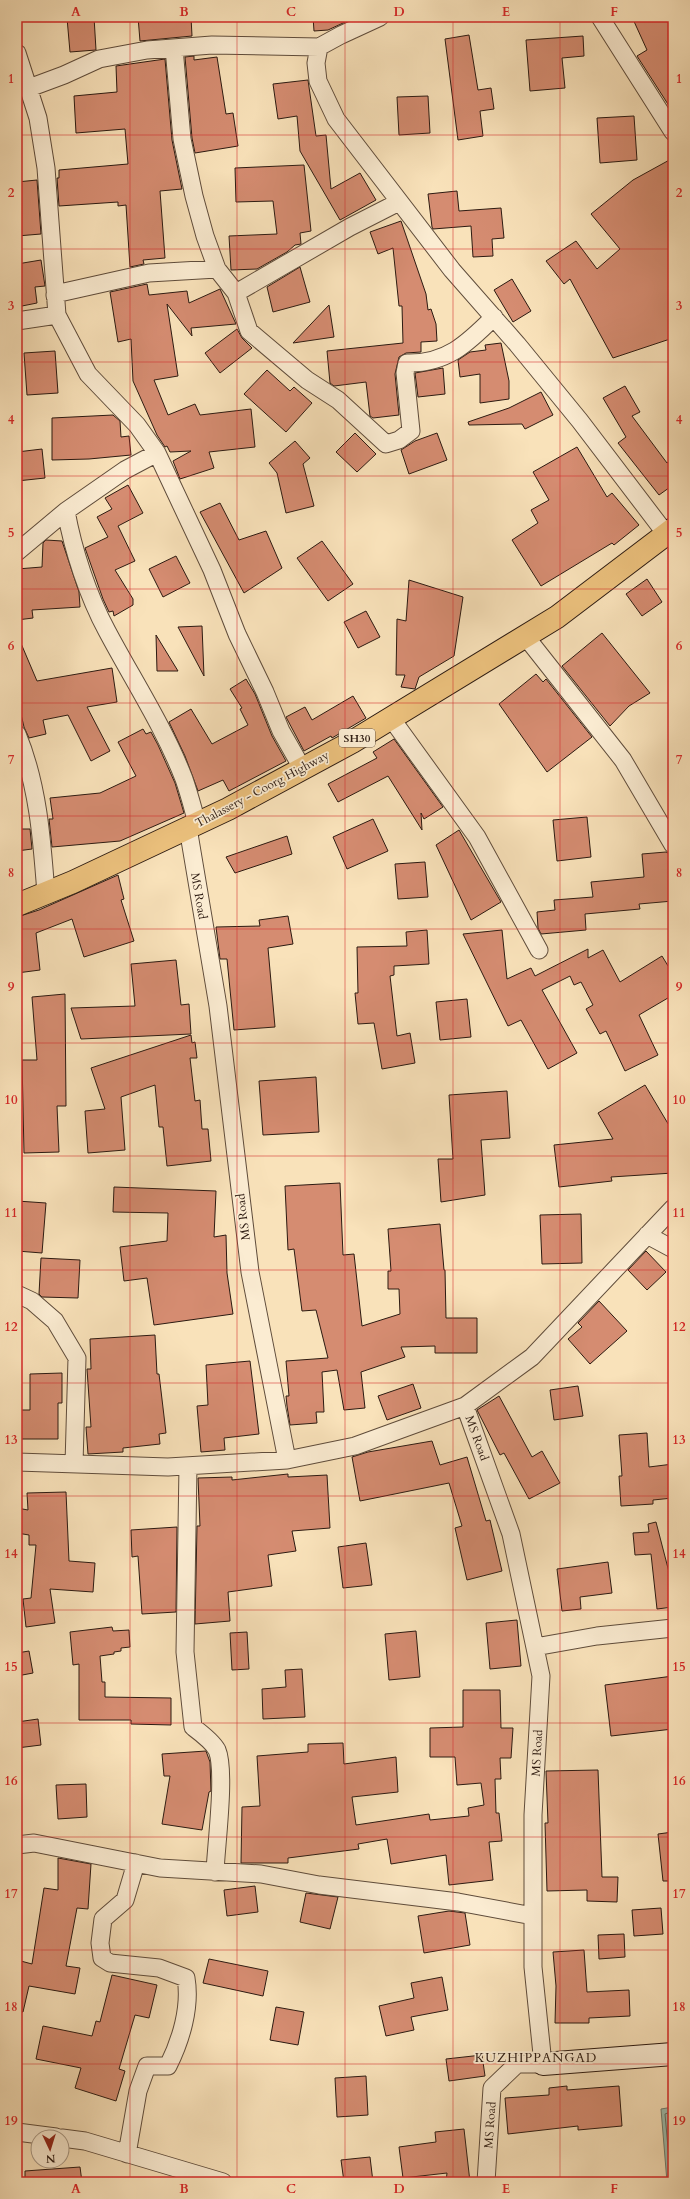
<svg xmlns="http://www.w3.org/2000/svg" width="690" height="2199" viewBox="0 0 690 2199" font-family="Cardo,serif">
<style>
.water{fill:#9ebeae;stroke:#707c6f}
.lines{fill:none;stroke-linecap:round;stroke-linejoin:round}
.shore{stroke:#656c60;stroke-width:1}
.building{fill:#d58c71;stroke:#2c1a11}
.street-casing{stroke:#5f4c3b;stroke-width:19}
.secondary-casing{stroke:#2c1a11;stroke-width:24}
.primary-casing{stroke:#2c1a11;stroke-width:24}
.street{stroke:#fbecd2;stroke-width:17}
.secondary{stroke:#fbecd2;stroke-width:22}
.primary{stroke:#ecc17d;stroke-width:22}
.grid{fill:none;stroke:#d62828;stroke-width:1;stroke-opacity:0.55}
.labels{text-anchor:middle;stroke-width:3.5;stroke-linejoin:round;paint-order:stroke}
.shield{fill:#fbecd2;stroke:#6a594b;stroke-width:1}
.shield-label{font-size:11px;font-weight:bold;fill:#2c1a11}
.street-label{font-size:12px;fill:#2c1a11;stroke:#fbecd2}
.neighbourhood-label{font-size:13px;letter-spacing:1px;fill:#2c1a11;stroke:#fbecd2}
.neatline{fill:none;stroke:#d62828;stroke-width:1.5}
.grid-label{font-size:13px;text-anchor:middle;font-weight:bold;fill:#d62828}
</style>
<rect width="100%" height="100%" fill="#f9e2ba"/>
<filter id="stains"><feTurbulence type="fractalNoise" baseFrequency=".005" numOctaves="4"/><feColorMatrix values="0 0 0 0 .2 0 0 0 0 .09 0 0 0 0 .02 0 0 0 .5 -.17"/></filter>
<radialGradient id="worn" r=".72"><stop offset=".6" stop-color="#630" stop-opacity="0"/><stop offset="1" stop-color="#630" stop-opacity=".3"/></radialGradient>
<path class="water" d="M673,2107V2182H667L661,2109Z"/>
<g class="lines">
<path class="shore" d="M671,2182L665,2114L673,2111"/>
</g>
<path class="building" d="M79,17H94L96,50L70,52L67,18Z
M138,17H191L192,36L140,41Z
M313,17H356L328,30L314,31Z
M632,17H673V112L637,56L647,50Z
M469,35L478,90L491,88L494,109L480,111L483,136L458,140L445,39Z
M583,36L584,56L562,58L565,88L530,91L526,40Z
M194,56V60L217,57L226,114L233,113L238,146L195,153L192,138L185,57Z
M165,59L172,140L182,189L160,191L165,258L143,260L144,264L130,267L126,205L118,206V202L59,206L57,178H59V170L128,164L125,129L76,133L74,96L117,92L116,66Z
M308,80L316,136L326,135L331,189L360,173L376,200L340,220L300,151L297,116L278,119L273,84Z
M428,96L430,133L399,135L397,97Z
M634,116L637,160L600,163L597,118Z
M673,158V338L613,358L570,279L564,284L546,261L576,241L597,269L620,249L591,214L633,180Z
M304,165L311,231L300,233L301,244L295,245L287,252L257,269L231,270L229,236L277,234L273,201L236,202L235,168Z
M37,180L41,234L17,236V182Z
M457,191L459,211L501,208L504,238L492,239L493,256L473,257L471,226L433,229L432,227L428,194Z
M401,221L426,294L428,310L431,309L436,324L437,341L421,342V352L406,353L399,357L395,374L399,415L373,418L370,416L366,382L334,386L330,383L327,351L403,343L402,306H399L393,248L378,254L370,232Z
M41,260L45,286L35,287L37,303L17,307V264Z
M300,267L310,302L273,312L267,287Z
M512,279L531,311L513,322L494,290Z
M147,284L149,295L187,291L189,303L220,289L236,324L191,328L192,336L167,304L178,376L154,380L168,415L195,404L200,415L251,409L255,447L209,452L214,468L180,479L173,461L191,451L170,452L167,446L165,447L157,435L133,381L131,339L118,342L110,292Z
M329,305L334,337L293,343Z
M237,329L242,338L252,348L220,373L205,353Z
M501,343L509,381V399L480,403V374L460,377L458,360L470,352L486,350L485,345Z
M55,351L58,393L27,395L24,353Z
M443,368L445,394L418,397L415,373Z
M267,370L290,391L294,387L312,403L286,432L244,394Z
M625,386L640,412L632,416L667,463L673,459V485L659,495L618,443L626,437L603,398Z
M541,392L553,415L525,429L522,424L469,425L468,422L509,408Z
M113,415L120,421L121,437L129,436L131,455L89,459L52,460V418Z
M355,433L376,454L357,472L336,452Z
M437,433L447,460L409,474L401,450L415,441Z
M295,441L310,458L303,464L314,506L286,513L277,473L269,463Z
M577,447L607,497L612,493L639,525L614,545L612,543L541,586L512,540L538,523L531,510L549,500L533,472Z
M42,449L45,478L17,481V452Z
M128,485L143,513L118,526L135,561L115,570L133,599V605L114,616L113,611L109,612L103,599L85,548L108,537L97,517L112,509L105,498Z
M220,503L239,540L266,531L282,568L244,593L200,512Z
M46,540L62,541L79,592L80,607L32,610L33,618L17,620V569L42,567L43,543Z
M322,541L353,584L328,601L297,558Z
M176,556L190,583L163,597L149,569Z
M647,579L662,602L642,616L626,594Z
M409,580L463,597L454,656L419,677L415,689L401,687L405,675H396L397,619L406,621Z
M366,611L380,637L358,648L344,622Z
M202,626L204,676L178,627Z
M602,633L650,693L629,706L610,726L562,666Z
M17,634L37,681L112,668L117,702L87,707L110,751L91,761L68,715L43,720L46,734L29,738L24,727L20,710L17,711Z
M156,635L178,671H157Z
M536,674L543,682L546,679L592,737L547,772L499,704Z
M246,679L255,694L272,736L286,761L229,791L223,780L198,791L185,756L169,722L191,709L212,744L248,725L240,709L242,708L230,689Z
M353,696L366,718L332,738L331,736L304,751L286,717L305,707L312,720Z
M143,729L146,734L151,732L158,745L175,783L184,813L120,841L52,847L49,819H53L50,798L100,793L136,776L118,742Z
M394,739L443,807L424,819L421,813L422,830L388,776L338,802L328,784L377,758L373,752Z
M587,817L591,857L557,861L553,820Z
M373,819L388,851L347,869L333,837Z
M17,829H30L32,849L17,851Z
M459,830L501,902L471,920L436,845Z
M287,836L292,854L235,873L226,857Z
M666,852L672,855L673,901L639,904L640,909L585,914L586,930L541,934L538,928L537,912L555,910L554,900L593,897L591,882L644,877L642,854Z
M425,862L428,897L398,899L395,864Z
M118,875L124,899L121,900L134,941L84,957L72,919L36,933L40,970L17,973V917L39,910Z
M288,916L293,944L268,948L275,1027L234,1030L227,959H220L216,927L260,926L259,920Z
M427,930L429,964L394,966V975L390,976L397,1036L410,1033L415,1063L382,1069L374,1023L358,1024L355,993H358L357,947L407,946L406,932Z
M502,930L507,979L531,968L535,976L588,949V958L603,950L620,982L662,956L673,974V995L639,1015L658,1055L625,1071L606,1031L600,1034L586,1009L593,1005L581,982L574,985L570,976L542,990L577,1053L548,1069L521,1020L508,1026L463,934Z
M176,960L181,1005L189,1004L191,1034L81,1039L71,1008L135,1006L131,964Z
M65,994L66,1106H57L59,1152L24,1153L22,1060H37L32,997Z
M467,999L471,1037L440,1040L436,1002Z
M191,1035L192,1043L195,1042L197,1058H190L195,1101L200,1100L202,1129H208L211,1161L167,1166L163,1127H159L155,1085L121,1097L125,1150L88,1153L85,1111L105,1109L91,1068Z
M316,1077L319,1132L263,1135L259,1081Z
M645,1085L673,1132V1173L611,1177L612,1181L559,1187L554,1145L613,1139L598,1113Z
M507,1091L510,1138L481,1140L485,1195L441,1202L438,1159H453L449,1095Z
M340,1183L343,1255L354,1254L362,1326L400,1314L399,1289H388V1271H391L388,1229L440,1224L444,1270H445L446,1318H477V1353H435V1346L401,1347L405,1357L361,1372L365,1408L344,1410L337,1370L322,1372L324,1412H316L317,1423L290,1425L287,1406L286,1396H289L286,1361L328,1358L316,1310L302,1311L294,1249L288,1250L285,1186Z
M114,1187L216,1191L214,1237L226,1235L227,1273L233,1314L154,1325L147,1278L124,1281L120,1247L167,1241L168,1213L113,1212Z
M17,1201L46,1203L42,1253L17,1251Z
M581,1214L582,1263L542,1264L540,1215Z
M646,1251L666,1272L647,1290L628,1270Z
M41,1258L80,1260L78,1298L42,1297L39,1294Z
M599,1301L627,1331L590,1364L568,1339L582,1327L578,1323Z
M155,1335L157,1374H159L166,1433L159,1434L160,1444L123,1448V1452L88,1454L86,1427H91L87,1369H91L90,1339Z
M250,1361L259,1434L224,1438L225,1450L201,1452L197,1406L208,1405L206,1365Z
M62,1373V1403H58V1439H20V1410H30V1374Z
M413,1384L421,1408L387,1420L378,1396Z
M578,1386L583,1416L554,1420L550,1390Z
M499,1396L532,1457L542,1451L560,1483L529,1499L504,1453L500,1455L477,1410Z
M647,1433L649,1467L673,1464V1498L653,1500V1504L621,1506L619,1476H622L619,1435Z
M432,1441L440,1465L467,1457L486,1521L490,1520L502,1571L467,1580L455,1528L462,1526L449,1483L360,1501L352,1457L368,1452Z
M288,1474V1477L327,1475L330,1528L292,1531L296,1551L268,1555L272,1586L228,1592L230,1621L195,1624L197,1526H200L198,1478L232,1477V1480Z
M66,1492L69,1561L95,1563L93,1592L50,1589L55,1623L26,1627L23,1599L31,1598L36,1545H29V1535L17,1533V1508L28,1510L27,1493Z
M656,1522L669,1572L673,1571V1607L657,1609L651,1554L635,1555L633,1533L649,1532L648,1524Z
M177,1527L176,1612L142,1614L138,1556L132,1557L131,1530Z
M366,1543L372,1585L343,1588L338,1547Z
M608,1562L612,1593L580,1597L581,1609L562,1611L557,1569Z
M517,1620L521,1666L490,1669L486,1623Z
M112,1627L113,1631L129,1630L130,1647L121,1648V1651L114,1652V1654L100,1656L102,1682H105V1697L171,1698V1725L131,1724V1720H79V1664L73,1665L70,1632Z
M416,1631L420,1677L389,1680L385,1634Z
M247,1632L249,1669L232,1670L230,1633Z
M29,1651L33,1673L17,1676V1653Z
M302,1669L305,1717L263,1719L262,1689L286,1687L285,1670Z
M673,1676V1729L611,1736L605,1685Z
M463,1690H500L501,1728H513L511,1758H500L501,1779H495L496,1813H499L502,1841L489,1842L493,1880L449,1885L446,1855L391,1864L387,1839L358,1844L359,1849L288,1858V1863H241L242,1807L260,1806L257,1756L308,1752V1744L343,1743L344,1764L396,1757L398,1792L352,1797L356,1825L429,1814L430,1820L469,1816L468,1808L484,1805L481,1783L457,1785L455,1757H430V1728L463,1727Z
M38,1719L41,1745L17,1748V1722Z
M206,1751L210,1762L211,1791L209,1792L202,1830L162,1824L170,1776H164L162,1754Z
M598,1770L602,1877H618L617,1902L587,1901V1890L547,1891L545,1823H548L546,1771Z
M86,1784L87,1817L58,1819L56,1785Z
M673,1832V1881H663L658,1834Z
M58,1858L91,1864L88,1909L77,1908L66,1966L80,1968L75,1994L29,1986L23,2012L17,2011V1960L32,1964L44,1888L58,1890Z
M255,1886L258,1912L227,1916L224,1890Z
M306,1893L338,1897L330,1929L300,1922Z
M661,1908L663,1934L634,1936L632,1910Z
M449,1911L465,1913L470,1945L424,1953L418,1916Z
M624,1934L625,1957L599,1959L598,1935Z
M584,1950L587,1992L629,1990L630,2016L589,2018V2023H555L556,1986L553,1952Z
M209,1959L268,1971L263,1996L203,1983Z
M112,1975L157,1985L149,2018L135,2015L119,2069L125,2071L116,2101L75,2088L81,2068L36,2059L43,2026L92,2036L96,2021L100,2022Z
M442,1977L448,2010L411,2017L414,2030L386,2036L379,2006L414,1998L411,1983Z
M276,2007L304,2012L298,2045L270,2040Z
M482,2055L485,2076L449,2081L446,2059Z
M366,2076L368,2115L337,2117L335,2078Z
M567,2086V2090L619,2086L622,2126L578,2130V2126L508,2134L505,2098L549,2095V2088Z
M464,2129L470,2182H446L447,2173L403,2178L399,2147L436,2142L435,2132Z
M370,2157L373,2182H344L341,2160Z
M80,2167L82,2182H25V2171Z"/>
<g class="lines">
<defs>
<path id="street" d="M380,17L341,35L319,47L316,63L318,81L336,119L452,270L517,344L580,421L666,534
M600,17L673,132
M174,48L182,139L194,196L205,236L217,269L236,293L249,331L307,380L338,400L386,444L399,440L411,431L405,373L407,363C446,364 467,344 494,317
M17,53L38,118L46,168L57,315L88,374L137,425L157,453L212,570L237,634L265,692L281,731L302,768
M29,88L64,75L99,59L147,50L212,45L319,47
M236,293L350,227L399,202
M55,296V294L149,273L217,269
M17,321L57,315
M66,511C73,550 88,596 107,631C133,680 164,727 184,779C189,793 193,809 197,823
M17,552L66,511L125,470L157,453
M526,637L623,760L673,845
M391,718L477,837L539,950
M17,734C38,784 42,840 46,894
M188,828L218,1006L250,1272L287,1460L355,1446L465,1406L511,1534L541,1676L533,1815V1967L543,2064H517L492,2088L486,2182
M647,1235L673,1249
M17,1294L32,1301L55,1321L77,1358L74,1464
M465,1406L532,1357L673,1208
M17,1462L168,1467L287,1460
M188,1466L185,1652L193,1727C201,1733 212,1741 217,1750C226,1771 216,1846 215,1872
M535,1647L597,1636L673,1628
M17,1845L34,1843L160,1868L261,1874L319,1885L458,1902L533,1916
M17,2132L56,2137
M62,2138L85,2141L223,2182
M127,2154L138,2091L147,2066H168C181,2040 191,2007 186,1978L159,1968L110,1963L102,1958L100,1943L103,1919L125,1900L136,1863"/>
<path id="secondary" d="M543,2064L673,2054"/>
<path id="primary" d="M17,905L73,882L228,809L352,742L557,617L673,529"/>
</defs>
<use href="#street" class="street-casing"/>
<use href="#secondary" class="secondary-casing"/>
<use href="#primary" class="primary-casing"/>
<use href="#street" class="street"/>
<use href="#secondary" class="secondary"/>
<use href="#primary" class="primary"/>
</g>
<path class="grid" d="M130,17V2182M237,17V2182M345,17V2182M453,17V2182M560,17V2182M17,135H673M17,249H673M17,362H673M17,476H673M17,589H673M17,703H673M17,816H673M17,929H673M17,1043H673M17,1156H673M17,1270H673M17,1383H673M17,1496H673M17,1610H673M17,1723H673M17,1837H673M17,1950H673M17,2064H673"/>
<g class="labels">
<rect class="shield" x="339" y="729" width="36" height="18" rx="3"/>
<g class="shield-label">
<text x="357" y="742">SH30</text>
</g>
<g class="street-label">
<text transform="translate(262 789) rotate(-28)" y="4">Thalassery - Coorg Highway</text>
<text transform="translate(199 896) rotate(80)" y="4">MS Road</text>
<text transform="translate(243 1217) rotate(-97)" y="4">MS Road</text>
<text transform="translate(477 1438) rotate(70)" y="4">MS Road</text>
<text transform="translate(537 1753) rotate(-87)" y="4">MS Road</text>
<text transform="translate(490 2125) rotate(-86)" y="4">MS Road</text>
</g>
<g class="neighbourhood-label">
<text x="536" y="2062">KUZHIPPANGAD</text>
</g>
</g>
<rect width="690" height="2199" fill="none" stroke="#f9e2ba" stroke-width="44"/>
<g transform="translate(50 2149) rotate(176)"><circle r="19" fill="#fbecd2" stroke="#a89885"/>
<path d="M0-3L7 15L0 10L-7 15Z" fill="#8f2418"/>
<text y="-6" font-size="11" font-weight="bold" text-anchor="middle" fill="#2c1a11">N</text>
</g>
<rect x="22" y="22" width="646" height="2155" class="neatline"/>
<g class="grid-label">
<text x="76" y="16">A</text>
<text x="184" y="16">B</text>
<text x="291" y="16">C</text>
<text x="399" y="16">D</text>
<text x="506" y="16">E</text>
<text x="614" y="16">F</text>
<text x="11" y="83">1</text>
<text x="679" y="83">1</text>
<text x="11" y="197">2</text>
<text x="679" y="197">2</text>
<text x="11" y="310">3</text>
<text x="679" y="310">3</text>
<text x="11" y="424">4</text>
<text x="679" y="424">4</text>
<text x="11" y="537">5</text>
<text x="679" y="537">5</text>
<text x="11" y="650">6</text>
<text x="679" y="650">6</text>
<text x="11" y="764">7</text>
<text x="679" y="764">7</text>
<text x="11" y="877">8</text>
<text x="679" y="877">8</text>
<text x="11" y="991">9</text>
<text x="679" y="991">9</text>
<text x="11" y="1104">10</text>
<text x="679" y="1104">10</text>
<text x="11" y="1217">11</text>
<text x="679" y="1217">11</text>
<text x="11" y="1331">12</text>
<text x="679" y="1331">12</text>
<text x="11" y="1444">13</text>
<text x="679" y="1444">13</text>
<text x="11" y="1558">14</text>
<text x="679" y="1558">14</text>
<text x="11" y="1671">15</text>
<text x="679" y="1671">15</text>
<text x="11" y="1785">16</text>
<text x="679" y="1785">16</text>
<text x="11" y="1898">17</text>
<text x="679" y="1898">17</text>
<text x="11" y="2011">18</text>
<text x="679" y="2011">18</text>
<text x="11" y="2125">19</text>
<text x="679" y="2125">19</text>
<text x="76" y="2193">A</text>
<text x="184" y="2193">B</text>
<text x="291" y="2193">C</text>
<text x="399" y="2193">D</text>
<text x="506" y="2193">E</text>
<text x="614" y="2193">F</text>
</g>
<rect width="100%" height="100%" filter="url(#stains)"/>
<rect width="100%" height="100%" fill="url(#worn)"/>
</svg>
